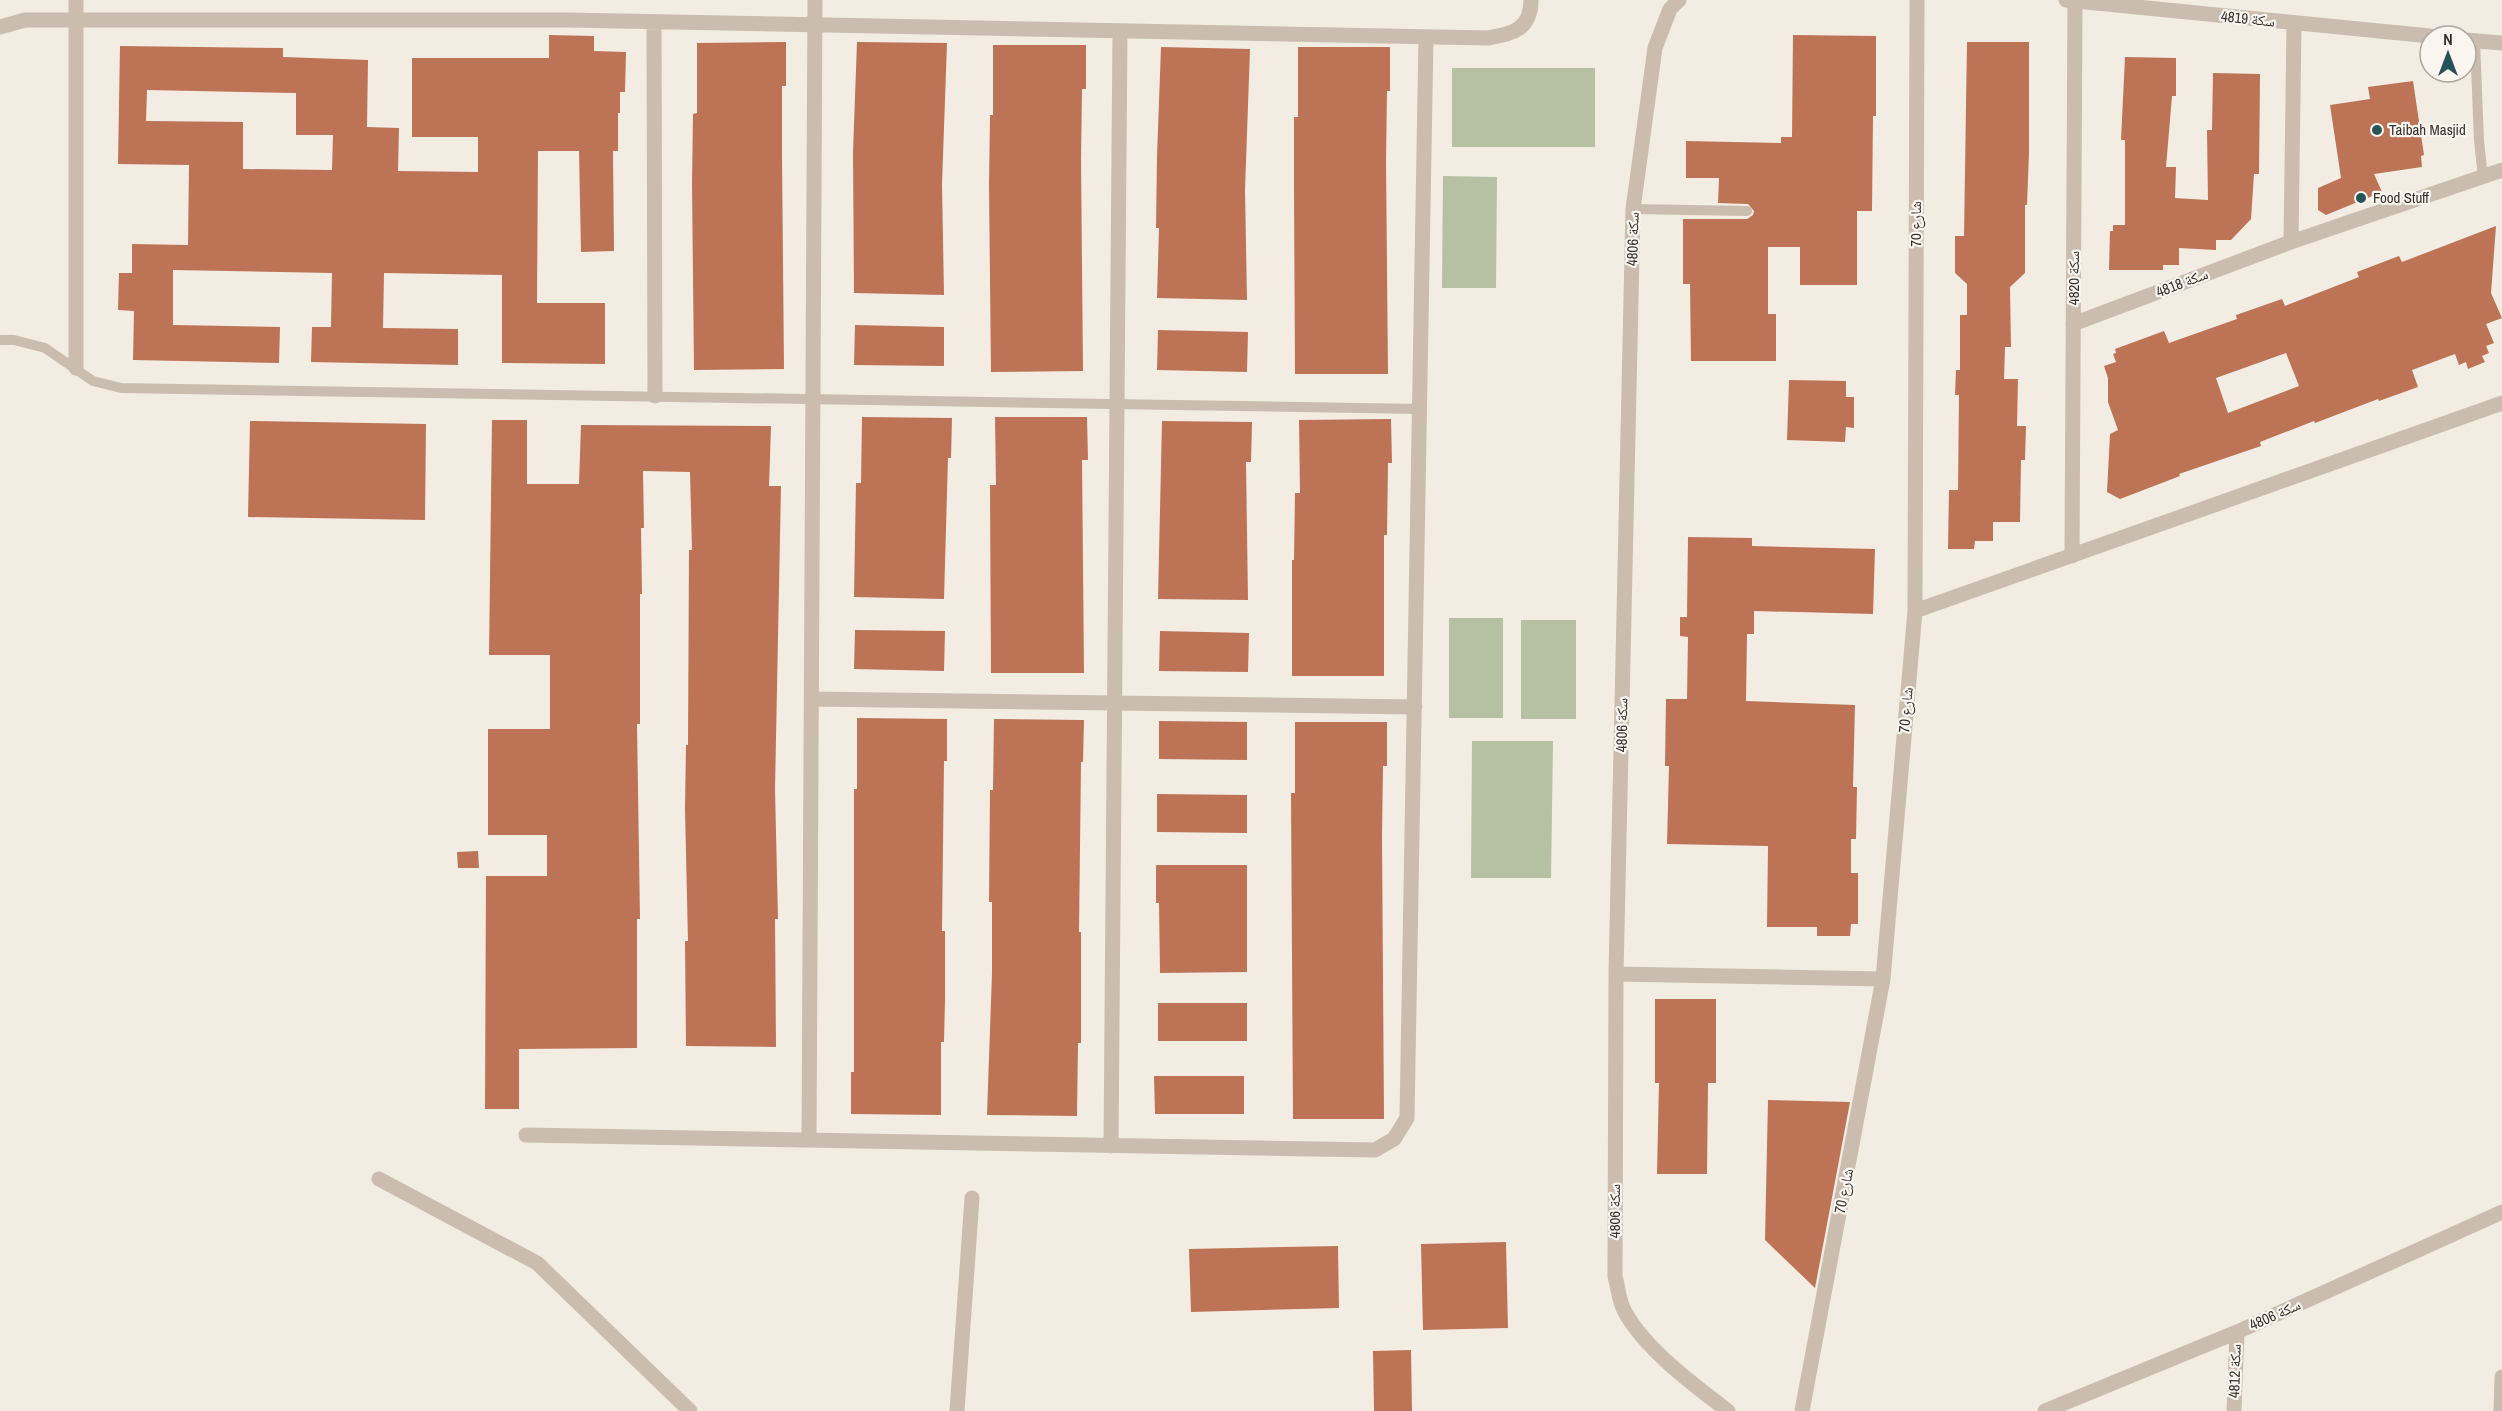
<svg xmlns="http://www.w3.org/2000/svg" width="2502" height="1411" viewBox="0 0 2502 1411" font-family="'Archivo Narrow','Noto Naskh Arabic',sans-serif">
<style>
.green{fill:#b6c1a3}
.building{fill:#bd7356;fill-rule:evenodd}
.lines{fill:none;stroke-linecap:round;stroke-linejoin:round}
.service{stroke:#cabcaf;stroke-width:10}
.minor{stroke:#cabcaf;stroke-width:15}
.poi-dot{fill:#255358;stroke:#faf5ef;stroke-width:2}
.labels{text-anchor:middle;stroke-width:4.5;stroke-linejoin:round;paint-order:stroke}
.street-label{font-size:15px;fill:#39312c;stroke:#faf5ef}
.poi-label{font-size:15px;fill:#39312c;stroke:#faf5ef;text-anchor:start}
</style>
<rect width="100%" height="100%" fill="#f2ece3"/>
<path class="green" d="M1452,68H1595V147H1452Z
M1443,176L1497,177L1496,288H1442Z
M1449,618H1503V718H1449Z
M1521,620H1576V719H1521Z
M1472,741H1553L1551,878H1471Z"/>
<path class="building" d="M549,35L594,36V51L626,52L625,92H620V113H618V151H613L614,251L581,252L579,151H538L537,303H605V364L502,363V275L384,273L383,328L458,329V365L311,362L312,327H331L332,273L173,270V325L280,327L279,363L133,360L134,311L118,310L119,273H132V244L188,245L189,165L118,164L120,46L283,48V57L368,60L367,127L399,128L398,171L478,172V137H412V58H549ZM147,90L296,93V135H333L332,170L243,169V122L146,121Z
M1793,35L1876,36V116H1873L1872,211H1857V285H1800V247H1768V314H1776V361H1691L1690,284H1683V219H1747L1753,215L1754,211L1748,204L1718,203L1719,178H1686V141L1781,143V137H1792Z
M786,42V86H782V156L784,369L694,370L692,184L693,114L697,113V43Z
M857,42L947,43L942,184L944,295L854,293L853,152Z
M1967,42H2029V152L2027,205H2025V273L2010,287L2011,347H2005L2004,379H2018L2017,426H2026L2025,460H2021L2020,522H1993V541H1975L1974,549H1948L1949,490H1958L1959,395H1955L1956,370H1960V315H1967V284L1955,273V236H1964Z
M993,45H1086V89H1082L1081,159L1083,371L991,372L989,186L990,115H993Z
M1161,47L1250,49L1245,190L1247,300L1157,298L1159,228H1156L1157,157Z
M1298,47H1390V91H1387L1386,161L1388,374H1295L1294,188V117H1298Z
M2125,57L2176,58V96H2172L2166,167H2176L2175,198L2208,200L2207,130H2212L2213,73L2260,74L2259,174H2254L2251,219L2231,240H2216V250L2179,248V265H2163V270H2109L2110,231H2113V225H2125V140H2121Z
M2413,81L2424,155L2421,156L2422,167L2374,174L2382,192L2326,215L2318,210V188L2341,178L2330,105L2370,99L2368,87Z
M2496,226L2491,293L2502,318L2486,324L2494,343L2486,346L2489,353L2482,356L2485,362L2468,369L2466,362L2459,365L2455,354L2412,370L2418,387L2379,401L2378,399L2315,423L2314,421L2260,442L2261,446L2179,474L2180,476L2120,499L2107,492L2110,434L2118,430L2108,402V378L2104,366L2116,362L2113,354L2116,353L2115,349L2164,331L2169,343L2237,319L2236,315L2282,299L2285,306L2359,277L2357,272L2399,256L2402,262ZM2286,353L2299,386L2228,413L2216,378Z
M855,325L944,327V366L854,365Z
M1158,330L1248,332L1247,372L1157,370Z
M1789,380L1846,381V397H1854V428L1846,427L1845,442L1787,440Z
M862,417L952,418L951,458H948L944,599L854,597L856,483H861Z
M995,417H1087L1088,460H1082L1084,673H991L990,485H996Z
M1391,419L1392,463H1388L1387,535H1384V676H1292V560H1294L1295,493H1300L1299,420Z
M492,420H527V484H579L581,425L771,426L769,486H781L775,789L778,919H775L776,1047L686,1046L685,941H688L685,810L686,745H688L689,550H692L690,472L643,471L644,528H641L642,594H640V724H637L640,919H637V1048L519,1049V1109H485L486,876H547V835H488V729H550V655H489Z
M250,421L426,424L425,520L248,517Z
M1162,421L1252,422L1251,462H1246L1248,600L1158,599Z
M1688,537L1752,538V546L1875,549L1873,614L1754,611V634H1747L1746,701L1855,705L1853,787H1857L1856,839H1851V873H1858V924H1851L1850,936H1817V927H1767L1768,846L1667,844L1669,766H1665L1666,699H1687L1688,637L1680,636V617H1687Z
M855,630L945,631L944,671L854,669Z
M1160,631L1249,633L1248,672L1159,671Z
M857,718L947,719V761H944L942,931H945V1000L944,1042H941V1115L851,1114V1072H854V789H857Z
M994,719L1084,720L1083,762H1081L1079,932H1081V1043H1078L1077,1116L987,1115L992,973V902H989L990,790H993Z
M1159,721L1247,722V760L1159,759Z
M1295,722H1387V766H1383L1382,837L1384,1119H1293L1291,793H1295Z
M1157,794L1247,795V833L1157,832Z
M478,851L479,868H458L457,852Z
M1156,865H1247V972L1160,973L1159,903H1156Z
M1655,999H1716V1083H1708L1707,1174H1657L1659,1083H1655Z
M1158,1003H1247V1041H1158Z
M1154,1076H1244V1114H1155Z
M1768,1100L1850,1102L1815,1288L1765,1240Z
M1506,1242L1508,1328L1423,1330L1421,1244Z
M1338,1246L1339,1308L1191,1312L1189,1249Z
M1411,1350L1412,1411H1374L1373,1351Z"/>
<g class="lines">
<path class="service" d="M2475,41L2479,141L2483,177
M1633,209L1747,211
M0,340H14L45,348L93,381L121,388L1420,409"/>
<path class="minor" d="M76,0V368
M1679,0L1670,9L1655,48L1633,209L1616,974L1615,1276C1618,1287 1619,1302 1625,1312C1645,1349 1695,1386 1728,1411
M2066,0L2430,36
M654,22L655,396
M0,27L25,20H568L1488,38C1513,34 1531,29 1531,0
M2466,40L2502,43
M2291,242L2294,24
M2073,324L2291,242L2502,170
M2072,556L2075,1
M1915,611L2502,403
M811,699L1415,707
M1616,974L1883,979
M526,1135L1375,1150L1394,1139L1407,1118L1426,37
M809,1140L815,0
M1111,1146L1120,31
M379,1179L537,1263L690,1411
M957,1411L972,1198
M1802,1411L1883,979L1915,611L1917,0
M2045,1411L2237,1332L2502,1212
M2234,1411L2237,1332
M2501,1411L2502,1377"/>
</g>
<g class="poi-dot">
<circle cx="2377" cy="130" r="6"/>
<circle cx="2361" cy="198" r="6"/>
</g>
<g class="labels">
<g class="street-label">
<text transform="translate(2248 19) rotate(6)" y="5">سكة 4819</text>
<text transform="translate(1916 224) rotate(-90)" y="5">شارع 70</text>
<text transform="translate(1633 239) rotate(-88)" y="5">سكة 4806</text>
<text transform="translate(2074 278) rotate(-90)" y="5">سكة 4820</text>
<text transform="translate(2182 283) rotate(-21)" y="5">سكة 4818</text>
<text transform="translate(1906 710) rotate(-85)" y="5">شارع 70</text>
<text transform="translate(1622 725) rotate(-89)" y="5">سكة 4806</text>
<text transform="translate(1844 1191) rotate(-79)" y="5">شارع 70</text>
<text transform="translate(1615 1211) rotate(-90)" y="5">سكة 4806</text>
<text transform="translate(2275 1315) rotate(-24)" y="5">سكة 4806</text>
<text transform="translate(2235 1371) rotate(-88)" y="5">سكة 4812</text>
</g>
<g class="poi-label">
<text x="2389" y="135">Taibah Masjid</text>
<text x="2373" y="203">Food Stuff</text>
</g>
</g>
<g transform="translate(2448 54)"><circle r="28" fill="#faf5ef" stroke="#ada7a1" stroke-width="1.5"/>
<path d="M0-4.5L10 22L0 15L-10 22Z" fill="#255358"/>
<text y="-9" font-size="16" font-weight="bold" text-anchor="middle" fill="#39312c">N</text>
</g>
</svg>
